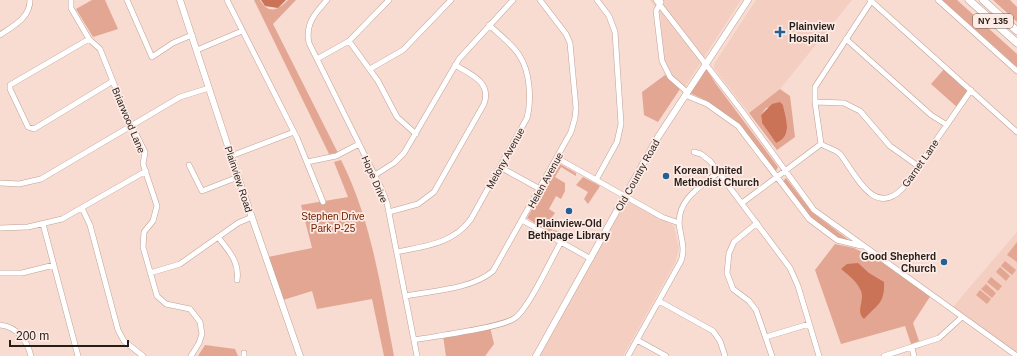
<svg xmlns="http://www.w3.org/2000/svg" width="1017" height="356" viewBox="0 0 1017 356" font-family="Arial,sans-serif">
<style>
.built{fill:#f3cec1}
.green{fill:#e3a693;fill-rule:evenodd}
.water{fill:#ca7356}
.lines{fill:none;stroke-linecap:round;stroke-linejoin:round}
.minor-casing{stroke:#bda298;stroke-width:6}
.major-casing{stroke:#bda298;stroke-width:7}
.highway-casing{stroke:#bda298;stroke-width:8}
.minor{stroke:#fff;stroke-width:5}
.major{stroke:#fff;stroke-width:6}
.highway{stroke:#fff;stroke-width:7}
.poi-dot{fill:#245f96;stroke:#fdebe5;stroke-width:1.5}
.labels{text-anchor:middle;stroke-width:3.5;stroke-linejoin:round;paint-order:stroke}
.shield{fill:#fdebe5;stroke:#675b56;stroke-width:1}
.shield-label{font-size:9px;font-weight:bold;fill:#271d19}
.poi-label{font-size:10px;font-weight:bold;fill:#271d19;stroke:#fdebe5;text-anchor:start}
.street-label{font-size:10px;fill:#271d19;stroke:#fdebe5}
.park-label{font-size:10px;fill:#712201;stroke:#fdebe5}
</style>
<rect width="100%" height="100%" fill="#f8dbd1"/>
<path class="built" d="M650,0H741L683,90L665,75L660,13Z
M756,0H852L780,89L749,113L714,68V64Z
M625,200L674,226L679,249L675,263L623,356H538Z
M1017,232V353L953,307Z"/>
<path class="green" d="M92,0H105L118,29L93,37L76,9Z
M254,0H260C269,15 278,10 288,0H296L273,24L338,153L329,154Z
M942,0H957L1017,54V67Z
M993,0H1010L1017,7V22Z
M705,67L716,84L778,167L776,171L733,119L707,101L688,92Z
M945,68L971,90L958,108L931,84Z
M665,75L680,89L658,122L644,115L642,92Z
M780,89L790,96L795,137L777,150L749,113ZM783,105C786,119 793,136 776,143L762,123L761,115L766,108Z
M341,160C372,221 381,290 394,356H384L372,299L317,309L312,291L283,300L268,257L312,248L301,205L348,197L334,162Z
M558,163L576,173V176L561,167L555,177L565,183V191L561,199L556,196L549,209L555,213L552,217L560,221L557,222L550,233L527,218Z
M583,177L600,186L588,204L584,199L588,192L576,185Z
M786,178L812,212L850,241C822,239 798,201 783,181Z
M553,230L558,231L567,236L563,240L552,234Z
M1017,242V262L1007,255Z
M835,244L854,248L880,261L931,295L913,323L919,341L911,344L905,326L841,344L815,270Z
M1005,261L1016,270L1012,275L1001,266Z
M1000,267L1010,276L1006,281L996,272Z
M991,277L1002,286L998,291L987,282Z
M986,284L996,293L992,298L981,289Z
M980,290L991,299L987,304L976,295Z
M490,327L494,344L485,356H446L443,336Z
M205,345L235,349L238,356H198Z"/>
<path class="water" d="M261,0H286L278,8L265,6Z
M780,102L783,105C786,119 793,136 776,143L762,123L761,115L772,104Z
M858,263L869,273L884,282C885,303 878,304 864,319C855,311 865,301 861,291C857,281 848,275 841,269L847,264Z"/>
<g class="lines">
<defs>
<path id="minor" d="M71,0V8L89,39L100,49L126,114L145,152L143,164L157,206L153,221L144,232L143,247L157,296L166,304L190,309L200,322L202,334L199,343L191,356
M127,0L152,57L173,43L192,35
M227,0L297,138L323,202
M327,0C315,13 305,24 309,43L382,190L387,203L417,356
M656,0L742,111L814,210L1017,356
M870,0L1017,132
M938,0L1017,71
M661,2L656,11L662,61L670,77L687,92
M0,35C13,26 30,18 30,0
M89,39L10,85V89L28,127L34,129L113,81
M846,39L931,115L947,125
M349,41L378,81L397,117L416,134
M197,50L242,31
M317,59L349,41L389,0
M370,69L403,50L451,0
M685,95L707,104L738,126L809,219L837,240L861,246
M815,102L844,103L860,111L890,146L918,166
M821,144C827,148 835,149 840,154C855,173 874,219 903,188L971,90
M821,144L815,102V87L872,0
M694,152L701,154L710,161L790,268L798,286L819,356
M231,156L294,132
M557,158L662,217L679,223
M307,162L336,156L359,144
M189,165L202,191L238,177
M500,167L540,189
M375,175L394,163L404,153L459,59L513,0
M596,180L617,142L621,124L615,32L609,16L597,0
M0,183L19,184L41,179L180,97L209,88
M742,203L821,144
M82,208L90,225L118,330L124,341L143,356
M389,212L418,204L434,192L484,104C492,82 470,74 455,65
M522,220L591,259
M757,223L734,242L729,253L727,273L733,289L749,301L756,310L772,356
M43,224L78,356
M0,228L28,227L62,219L146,171
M218,237C228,250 240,262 237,280
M397,252C425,246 453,244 471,219L527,118C530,107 530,97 529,86C526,54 512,46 489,25
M0,273H22L54,265
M150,273L180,264L238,223L252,217
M405,296C431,291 473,289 493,271L571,132L575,118L576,108L570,43L566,34L540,0
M659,301L713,331L720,341L725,356
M0,325C17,327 27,340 31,356
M766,337L809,324
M414,340C435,336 501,328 515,318C529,308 551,259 561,242
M637,340L666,356
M912,348L914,356
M244,356V353
M628,356L681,261C685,249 682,242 680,230C674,202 699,187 719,172
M884,356L939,338L962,317"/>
<path id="major" d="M180,0L238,177L300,356
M536,356L658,137L748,0"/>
<path id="highway" d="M969,0L1017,43
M983,0L1017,31"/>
</defs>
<use href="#minor" class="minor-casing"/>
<use href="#major" class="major-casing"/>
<use href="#highway" class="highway-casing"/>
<use href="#minor" class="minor"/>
<use href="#major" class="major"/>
<use href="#highway" class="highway"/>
</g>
<g class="poi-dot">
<path d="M778 26h4v4h4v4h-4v4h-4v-4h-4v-4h4z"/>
<circle cx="666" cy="176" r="4"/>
<circle cx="569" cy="211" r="4"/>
<circle cx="944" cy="262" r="4"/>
</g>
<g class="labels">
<rect class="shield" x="973" y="14" width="40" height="14" rx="3"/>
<g class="shield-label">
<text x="993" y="24">NY 135</text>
</g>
<g class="poi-label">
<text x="789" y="30">Plainview<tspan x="789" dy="12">Hospital</tspan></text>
<text x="674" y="174">Korean United<tspan x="674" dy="12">Methodist Church</tspan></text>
<text x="569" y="227" text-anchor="middle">Plainview-Old<tspan x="569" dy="12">Bethpage Library</tspan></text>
<text x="936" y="260" text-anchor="end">Good Shepherd<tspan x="936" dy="12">Church</tspan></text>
</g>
<g class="street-label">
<text transform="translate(129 120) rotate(67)" y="4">Briarwood Lane</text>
<text transform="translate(505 158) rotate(-61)" y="4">Melony Avenue</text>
<text transform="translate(920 163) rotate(-55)" y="4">Garnet Lane</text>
<text transform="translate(637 175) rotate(-61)" y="4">Old Country Road</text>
<text transform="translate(239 179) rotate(72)" y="4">Plainview Road</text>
<text transform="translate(375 179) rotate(66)" y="4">Hope Drive</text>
<text transform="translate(545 180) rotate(-61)" y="4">Helen Avenue</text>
</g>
<g class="park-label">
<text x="333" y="220">Stephen Drive<tspan x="333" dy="12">Park P-25</tspan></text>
</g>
</g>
<path d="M10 340v6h118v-6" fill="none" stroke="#271d19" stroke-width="2"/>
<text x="16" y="340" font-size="12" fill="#271d19" stroke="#fdebe5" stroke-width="3" paint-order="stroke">200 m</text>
</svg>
